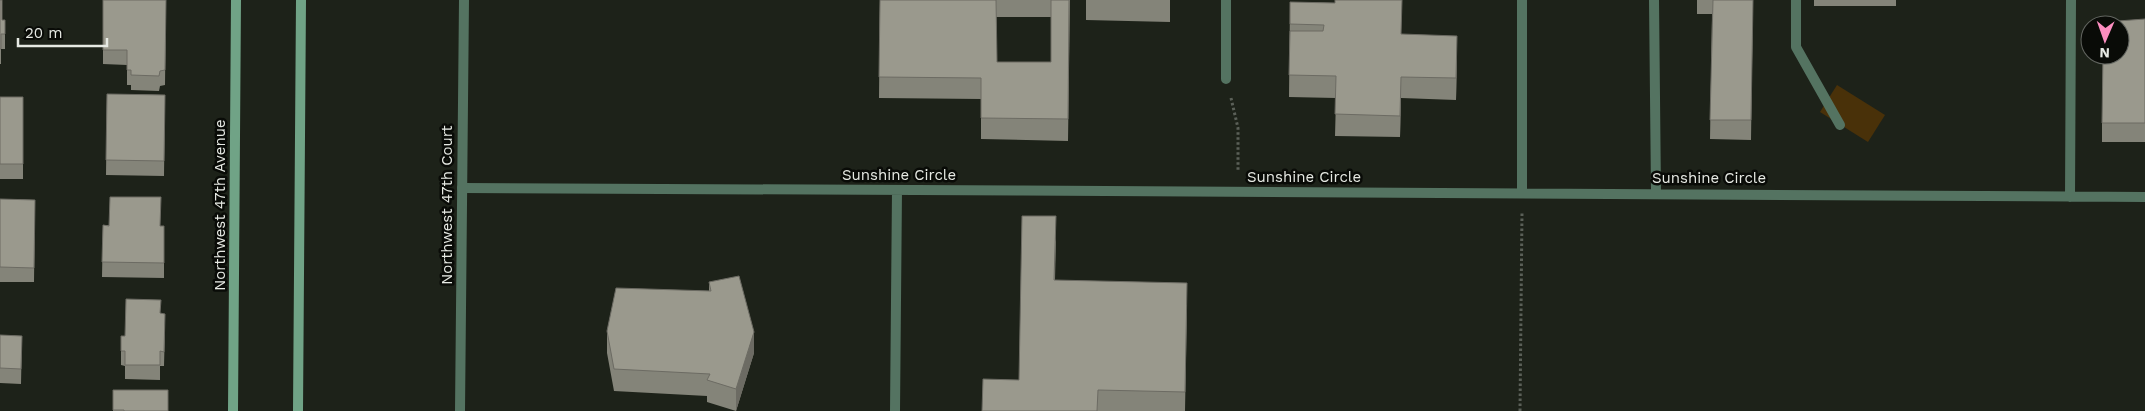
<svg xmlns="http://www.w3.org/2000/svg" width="2145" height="411" viewBox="0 0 2145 411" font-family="'Work Sans',sans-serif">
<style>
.green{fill:#493109}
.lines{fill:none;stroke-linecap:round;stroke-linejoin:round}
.path{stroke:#5b6058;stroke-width:3;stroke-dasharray:2.5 2.5;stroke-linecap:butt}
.lane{stroke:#547361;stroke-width:10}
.street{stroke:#547361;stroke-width:10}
.secondary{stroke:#70a386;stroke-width:10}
.wall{fill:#848479;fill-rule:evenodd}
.shaded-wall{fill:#6c6b63}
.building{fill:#9a998d;stroke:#6c6b63}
.labels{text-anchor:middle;stroke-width:5;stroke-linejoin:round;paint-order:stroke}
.street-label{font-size:15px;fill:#e6e9e3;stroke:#090b07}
</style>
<rect width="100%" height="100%" fill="#1d2219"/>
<path class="green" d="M1837,85L1885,115L1868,142L1820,112Z"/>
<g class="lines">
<path class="path" d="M1231,98L1238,128V171
M1520,411L1522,212"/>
<path class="lane" d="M1522,0V193
M1654,0L1656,193
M1796,0V47L1840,125
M1226,79V0
M462,188C1023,191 1584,192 2145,197
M2070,197L2071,0
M895,411L897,190"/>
<path class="street" d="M460,411L464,0"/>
<path class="secondary" d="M233,411L236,0
M298,411L301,0"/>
</g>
<path class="wall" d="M0,0L2,20L5,35V49H1V64H0Z
M103,0H166L165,85L160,86L159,91L131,90V85H127V65L103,64Z
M880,0H1070L1068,141L981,139V99L879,98ZM996,17H1051V62H997Z
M1086,0H1170V22L1086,20Z
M1697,0H1753L1751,140L1710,139L1712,14H1697Z
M1814,0H1896V6H1814Z
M1290,2L1335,3L1402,34L1457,57L1456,100L1401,98L1400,137L1335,136L1336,98L1289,97Z
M2145,19V142H2102V123Z
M107,94L165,95L164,176L106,175Z
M0,97H23V179H0Z
M0,199L35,200L34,282H0Z
M103,225L164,226V278L102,277Z
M1056,238L1055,280L1187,305L1185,411H982L1019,380Z
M709,282L754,353L736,411L707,402V396L614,391L607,353V331L709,291Z
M161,313L165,328L164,366H160V380L125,379V366L121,365V351L125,336Z
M0,335L22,336L21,384L0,383Z
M113,390L168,411H113Z"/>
<path class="shaded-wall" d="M1457,36V57L1456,100V78Z
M1401,77V98L1400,137V116Z
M754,332V353L736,411V389Z"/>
<path class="building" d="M0,0H2V20H5V34H1V49H0Z
M103,0H166L165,70L160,71L159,76L131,75V70H127V50H103Z
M880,0H996L997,62H1051V0H1069L1068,119L981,118V78L879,77Z
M1335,0H1402L1401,34L1457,36L1456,78L1401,77L1400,116L1335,114L1336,76L1289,75L1290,31H1323L1324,25L1290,24V2L1335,3Z
M1713,0H1753L1751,120H1710Z
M2145,19V123H2102L2103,55H2120V25H2104V22Z
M107,94L165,95L164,161L106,160Z
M0,97H23V164H0Z
M110,197H161L160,226H164V263L102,262L103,225L109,226Z
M0,199L35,200L34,268L0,267Z
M1022,216H1056L1054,280L1187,283L1185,392L1098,390L1097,411H982L983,379L1019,380Z
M739,276L754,332L736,389L707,380L710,374L614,369L607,331L616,288L711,291L709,282Z
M126,299L161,300L160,313L165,314L164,352L160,351V365H125V351H121V336H125Z
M0,335L22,336L21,369L0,368Z
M113,390H168V411H124V410H113Z"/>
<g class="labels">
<g class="street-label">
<text x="899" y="180">Sunshine Circle</text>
<text x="1304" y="182">Sunshine Circle</text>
<text x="1709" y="183">Sunshine Circle</text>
<text transform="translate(220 205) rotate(-90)" y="5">Northwest 47th Avenue</text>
<text transform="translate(447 205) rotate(-90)" y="5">Northwest 47th Court</text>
</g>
</g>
<g transform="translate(2105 40) rotate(182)"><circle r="24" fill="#090b07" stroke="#61645f"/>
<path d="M0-4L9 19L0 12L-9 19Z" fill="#fd8ec0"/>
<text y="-8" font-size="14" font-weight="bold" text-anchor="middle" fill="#e6e9e3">N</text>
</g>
<path d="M18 38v8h89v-8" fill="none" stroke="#e6e9e3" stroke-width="2.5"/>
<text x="25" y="38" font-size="15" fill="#e6e9e3" stroke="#090b07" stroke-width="4" paint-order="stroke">20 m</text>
</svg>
